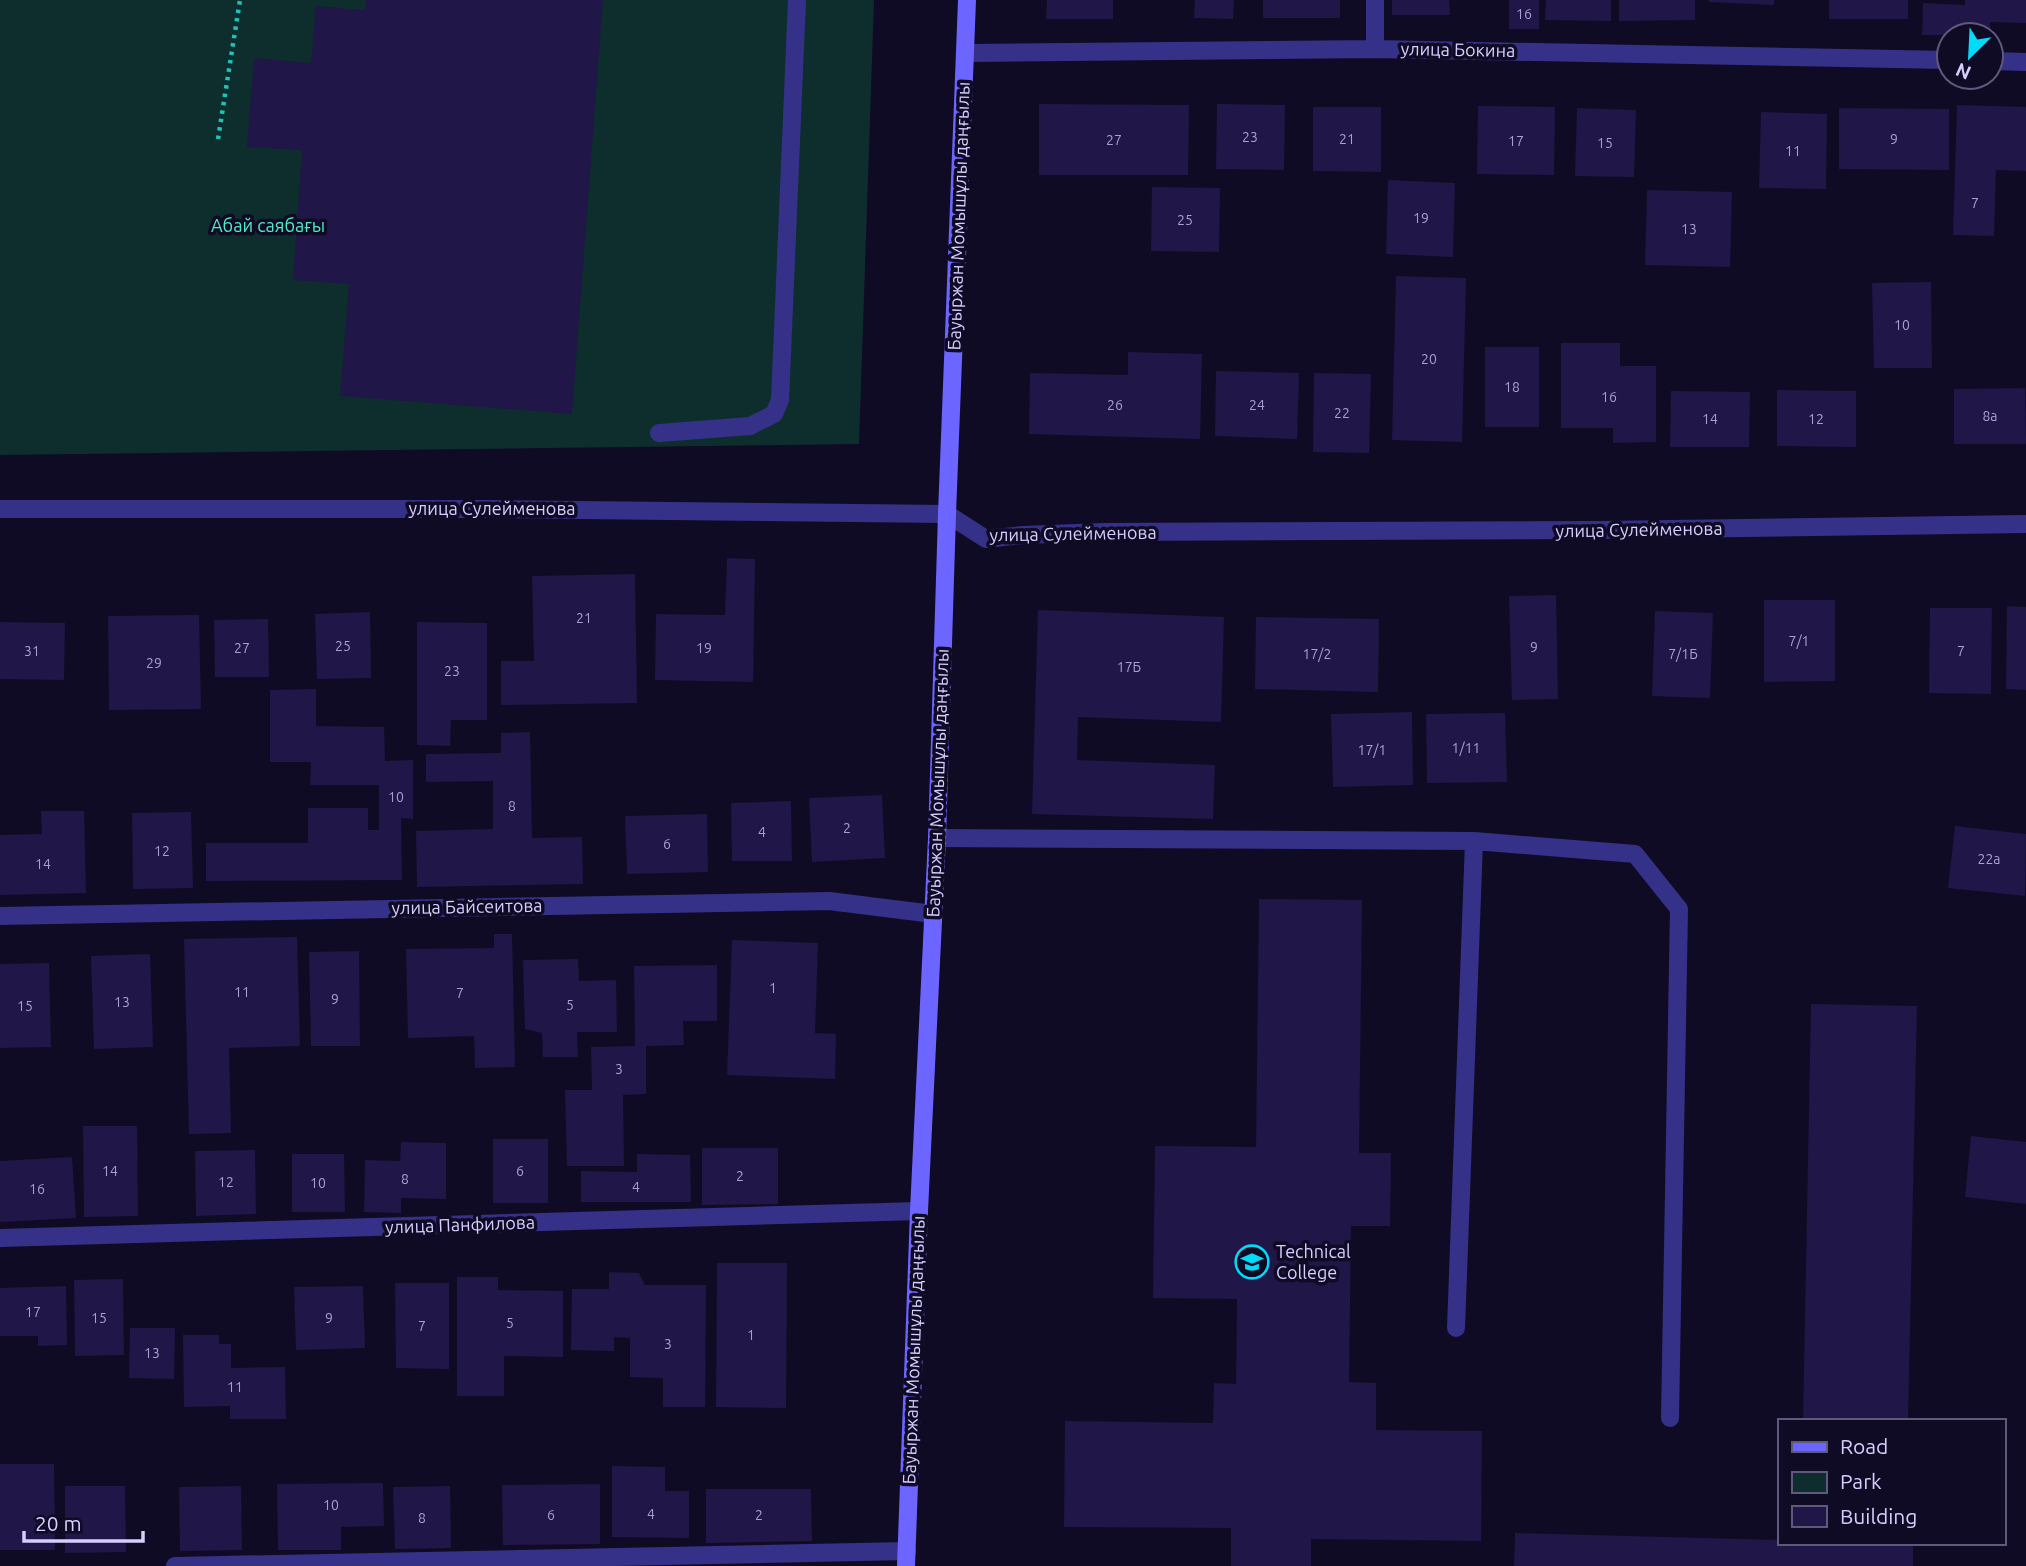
<svg xmlns="http://www.w3.org/2000/svg" width="2026" height="1566" viewBox="0 0 2026 1566" font-family="Ubuntu,sans-serif">
<style>
.green{fill:#0e2e2e}
.building{fill:#201647}
.lines{fill:none;stroke-linecap:round;stroke-linejoin:round}
.path{stroke:#21c0b9;stroke-width:4.5;stroke-dasharray:3.5 5;stroke-linecap:butt}
.service{stroke:#363188;stroke-width:18}
.minor{stroke:#363188;stroke-width:18}
.secondary{stroke:#6c65ff;stroke-width:18}
.labels{text-anchor:middle;stroke-width:7;stroke-linejoin:round;paint-order:stroke}
.number-label{font-size:14px;fill:#a8a0d1}
.street-label{font-size:18px;fill:#d5ceff;stroke:#100b24}
.park-label{font-size:18px;fill:#4eebc7;stroke:#100b24}
.poi-label{font-size:18px;fill:#d5ceff;stroke:#100b24;text-anchor:start}
</style>
<rect width="100%" height="100%" fill="#100b24"/>
<path class="green" d="M0,0H874L859,444L0,455Z"/>
<path class="building" d="M366,0H603L572,414L340,396L349,284L293,280L302,150L247,147L254,58L311,63L316,6L365,10Z
M1047,0H1113V19H1046Z
M1195,0H1234L1233,19L1194,18Z
M1263,0H1340V18H1263Z
M1392,0H1449L1450,15H1392Z
M1509,0H1539V29H1509Z
M1546,0H1611V21L1545,20Z
M1619,0H1695V20L1619,21Z
M1709,0H1774V5L1709,2Z
M1829,0H1908V19H1829Z
M1965,0H2026V23L1990,22V35H1922L1923,3L1965,5Z
M1039,104L1189,105L1188,175H1039Z
M1217,104L1285,105L1284,170L1216,169Z
M1957,105L2026,107V171L1996,170L1994,236L1953,235Z
M1478,106L1555,107L1554,175L1477,174Z
M1313,107H1381V172L1313,171Z
M1577,108L1636,110L1634,177L1575,176Z
M1839,108L1949,109V170L1839,169Z
M1761,112L1827,114L1826,189L1759,188Z
M1388,180L1455,183L1453,257L1386,254Z
M1152,187L1220,188L1219,252L1151,251Z
M1647,190L1732,192L1730,267L1645,265Z
M1396,276L1466,278L1462,442L1392,440Z
M1931,282L1932,368H1874L1872,283Z
M1561,343H1620V366H1656V442L1613,443V428H1561Z
M1485,347H1539V427H1485Z
M1128,352L1202,354L1200,439L1029,434L1030,373L1128,375Z
M1216,371L1299,373L1297,439L1215,436Z
M1314,373L1371,374L1369,453L1313,452Z
M2025,388L2026,444H1954V389Z
M1777,390L1856,391V447L1777,446Z
M1671,391L1750,392L1749,447H1670Z
M727,558L755,559L753,682L655,680L656,614L725,615Z
M635,574L637,703L501,705V661H534L532,576Z
M1556,595L1558,699L1512,700L1509,596Z
M1764,600H1835V681L1764,682Z
M2007,606L2026,607V690L2006,689Z
M1930,608H1992L1991,694L1929,693Z
M1038,610L1224,617L1221,722L1078,717L1077,760L1215,765L1213,819L1032,814Z
M1655,611L1713,613L1710,698L1652,696Z
M370,612L371,678L317,679L315,614Z
M199,615L201,709L109,710L108,616Z
M1256,617L1379,619L1378,692L1255,689Z
M268,619L269,677H215L214,620Z
M0,622L65,623L64,680L0,679Z
M417,622L487,623V720H451L450,746L417,745Z
M316,689V726L384,727L385,761L413,760V819L401,818L402,880L206,881V843H308V808H368V830H379V785H310L311,762H270V690Z
M1412,712L1413,785L1333,787L1331,714Z
M1505,713L1507,782L1427,783L1426,714Z
M530,732L532,838L582,837L583,884L417,887L416,831L493,829V781L426,782V754L501,753V733Z
M882,795L885,858L812,862L809,798Z
M791,801L792,861H732L731,803Z
M41,811H84L86,893L0,895V835L42,834Z
M191,812L193,888L133,889L132,813Z
M707,814L708,872L627,874L625,816Z
M1955,826L2026,834L2025,896L1948,888Z
M1259,899L1362,900L1359,1153H1391L1390,1226H1351L1349,1382L1376,1383V1430L1482,1431L1481,1541L1311,1539V1566H1231V1528L1064,1527L1065,1421L1213,1423L1214,1383L1236,1384L1237,1299L1153,1298L1155,1146L1256,1147Z
M494,934H512L515,1067L475,1068L474,1036L408,1038L406,949L494,948Z
M297,937L300,1046L229,1048L231,1133L189,1134L184,939Z
M732,940L818,943L815,1033L836,1034L835,1079L727,1075Z
M359,951L360,1046H311L309,952Z
M150,954L153,1047L94,1049L91,956Z
M578,959L579,981L616,980L617,1032H577L578,1057H543L542,1033L525,1029L523,960Z
M49,963L51,1047L0,1048V964Z
M717,965V1021H683L684,1045L646,1046V1094L623,1095L624,1166H567L565,1090H592L591,1047L635,1046L634,966Z
M1811,1004L1917,1006L1908,1421H1803Z
M83,1126H137L138,1216L84,1217Z
M1971,1136L2026,1142V1204L1965,1197Z
M493,1139H548V1203H493Z
M401,1142L446,1143V1199L401,1198V1213L364,1212L365,1160L400,1161Z
M702,1148H778V1204L702,1205Z
M255,1150L256,1214L196,1216L195,1151Z
M292,1154H344L345,1212H292Z
M637,1154L690,1155L691,1202H581V1171L637,1172Z
M72,1157L76,1218L0,1222V1161Z
M717,1263H787L786,1408L716,1407Z
M609,1272L639,1273L645,1285H706L705,1407H663V1378L630,1377V1338L614,1337V1351L571,1350L572,1289H609Z
M457,1277H498V1290L563,1291V1357L504,1356V1396H457Z
M123,1279L124,1355L75,1356L74,1280Z
M395,1283H449V1369L396,1368Z
M66,1286L67,1345L38,1346V1336H0V1288Z
M363,1286L365,1348L296,1350L294,1287Z
M130,1328H175L174,1379L129,1378Z
M183,1335H219V1344H231V1368L285,1367L286,1419H230V1406L184,1407Z
M0,1464H54L55,1550H0Z
M612,1466L665,1467V1491H689V1538L612,1537Z
M383,1483L384,1526L341,1527V1550H278L277,1484Z
M600,1484V1544L503,1545L502,1485Z
M65,1486H125L126,1552L65,1553Z
M241,1486L242,1550L180,1551L179,1487Z
M450,1486L451,1548L395,1549L393,1487Z
M706,1489H811L812,1541L706,1543Z
M1515,1533L1779,1540V1543L1913,1544V1566H1514Z"/>
<g class="lines">
<path class="path" d="M218,139L240,0"/>
<path class="service" d="M659,433L750,426L774,414L780,400L797,0
M937,838L1474,841L1635,854L1679,909L1670,1418
M1456,1328L1474,841"/>
<path class="minor" d="M1375,0V49
M966,53L1375,49L1949,60
M1991,61L2026,62
M0,509H492L947,514L986,539L1023,535L1104,532L1600,530L2026,524
M0,916L829,901L933,914
M0,1238L919,1211
M175,1566L907,1551"/>
<path class="secondary" d="M906,1566L919,1211L937,838L947,514L967,0"/>
</g>
<defs>
<symbol id="university-ring" viewBox="-11 -11 22 22"><circle r="9.5" fill="#100b24" stroke="#00dbf9" stroke-width="1.5"/><path d="M0-5L7-2L0 1L-7-2ZM-4 1L0 2.5L4 1V4Q0 6-4 4Z" fill="#00dbf9"/></symbol>
</defs>
<g fill-rule="evenodd">
<use href="#university-ring" x="1233" y="1243" width="38" height="38"/>
</g>
<g class="labels">
<g class="number-label">
<text x="1524" y="19">16</text>
<text x="1250" y="142">23</text>
<text x="1347" y="144">21</text>
<text x="1894" y="144">9</text>
<text x="1114" y="145">27</text>
<text x="1516" y="146">17</text>
<text x="1605" y="148">15</text>
<text x="1793" y="156">11</text>
<text x="1975" y="208">7</text>
<text x="1421" y="223">19</text>
<text x="1185" y="225">25</text>
<text x="1689" y="234">13</text>
<text x="1902" y="330">10</text>
<text x="1429" y="364">20</text>
<text x="1512" y="392">18</text>
<text x="1609" y="402">16</text>
<text x="1115" y="410">26</text>
<text x="1257" y="410">24</text>
<text x="1342" y="418">22</text>
<text x="1990" y="421">8а</text>
<text x="1710" y="424">14</text>
<text x="1816" y="424">12</text>
<text x="584" y="623">21</text>
<text x="1799" y="646">7/1</text>
<text x="343" y="651">25</text>
<text x="1534" y="652">9</text>
<text x="242" y="653">27</text>
<text x="704" y="653">19</text>
<text x="32" y="656">31</text>
<text x="1961" y="656">7</text>
<text x="1317" y="659">17/2</text>
<text x="1683" y="659">7/1Б</text>
<text x="154" y="668">29</text>
<text x="1129" y="672">17Б</text>
<text x="452" y="676">23</text>
<text x="1466" y="753">1/11</text>
<text x="1372" y="755">17/1</text>
<text x="396" y="802">10</text>
<text x="512" y="811">8</text>
<text x="847" y="833">2</text>
<text x="762" y="837">4</text>
<text x="667" y="849">6</text>
<text x="162" y="856">12</text>
<text x="1989" y="864">22а</text>
<text x="43" y="869">14</text>
<text x="773" y="993">1</text>
<text x="242" y="997">11</text>
<text x="460" y="998">7</text>
<text x="335" y="1004">9</text>
<text x="122" y="1007">13</text>
<text x="570" y="1010">5</text>
<text x="25" y="1011">15</text>
<text x="619" y="1074">3</text>
<text x="110" y="1176">14</text>
<text x="520" y="1176">6</text>
<text x="740" y="1181">2</text>
<text x="405" y="1184">8</text>
<text x="226" y="1187">12</text>
<text x="318" y="1188">10</text>
<text x="636" y="1192">4</text>
<text x="37" y="1194">16</text>
<text x="33" y="1317">17</text>
<text x="99" y="1323">15</text>
<text x="329" y="1323">9</text>
<text x="510" y="1328">5</text>
<text x="422" y="1331">7</text>
<text x="751" y="1340">1</text>
<text x="668" y="1349">3</text>
<text x="152" y="1358">13</text>
<text x="235" y="1392">11</text>
<text x="331" y="1510">10</text>
<text x="651" y="1519">4</text>
<text x="551" y="1520">6</text>
<text x="759" y="1520">2</text>
<text x="422" y="1523">8</text>
</g>
<g class="street-label">
<text transform="translate(1458 50) rotate(1)" y="6">улица Бокина</text>
<text transform="translate(959 216) rotate(-88)" y="6">Бауыржан Момышұлы даңғылы</text>
<text x="492" y="515">улица Сулейменова</text>
<text transform="translate(1639 530) rotate(-1)" y="6">улица Сулейменова</text>
<text transform="translate(1073 534) rotate(-1)" y="6">улица Сулейменова</text>
<text transform="translate(938 783) rotate(-88)" y="6">Бауыржан Момышұлы даңғылы</text>
<text transform="translate(467 907) rotate(-1)" y="6">улица Байсеитова</text>
<text transform="translate(460 1225) rotate(-2)" y="6">улица Панфилова</text>
<text transform="translate(914 1350) rotate(-88)" y="6">Бауыржан Момышұлы даңғылы</text>
</g>
<g class="park-label">
<text x="268" y="232">Абай саябағы</text>
</g>
<g class="poi-label">
<text x="1276" y="1258">Technical<tspan x="1276" dy="21">College</tspan></text>
</g>
</g>
<rect x="1778" y="1419" width="228" height="126" fill="#100b24" stroke="#5f597c" stroke-width="2"/>
<rect x="1792" y="1442" width="35" height="10" fill="#6c65ff" stroke="#5f597c" stroke-width="2"/>
<text x="1840" y="1454" font-size="21" fill="#d5ceff">Road</text>
<rect x="1792" y="1472" width="35" height="21" fill="#0e2e2e" stroke="#5f597c" stroke-width="2"/>
<text x="1840" y="1489" font-size="21" fill="#d5ceff">Park</text>
<rect x="1792" y="1506" width="35" height="21" fill="#201647" stroke="#5f597c" stroke-width="2"/>
<text x="1840" y="1524" font-size="21" fill="#d5ceff">Building</text>
<g transform="translate(1970 56) rotate(204)"><circle r="33" fill="#100b24" stroke="#5f597c" stroke-width="2"/>
<path d="M0-5L12 26L0 18L-12 26Z" fill="#00dbf9"/>
<text y="-10" font-size="19" font-weight="bold" text-anchor="middle" fill="#d5ceff">N</text>
</g>
<path d="M24 1531v10h119v-10" fill="none" stroke="#d5ceff" stroke-width="3.5"/>
<text x="35" y="1531" font-size="21" fill="#d5ceff" stroke="#100b24" stroke-width="5" paint-order="stroke">20 m</text>
</svg>
